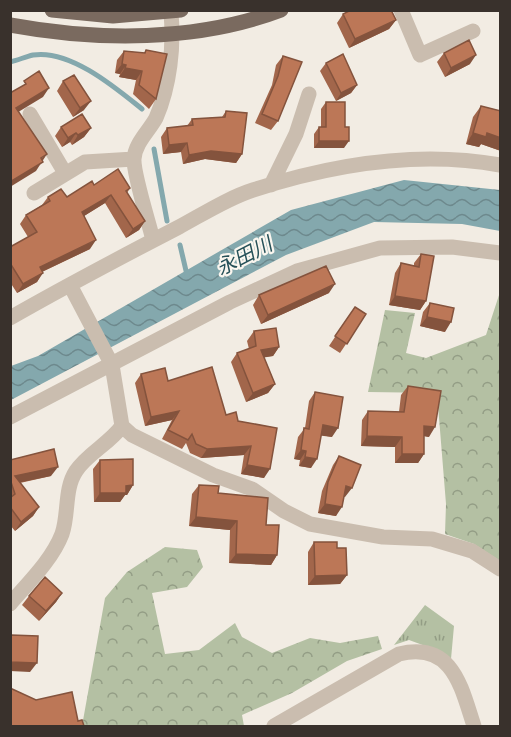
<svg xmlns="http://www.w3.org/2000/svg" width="511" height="737" viewBox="0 0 511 737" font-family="'Nunito Sans','Noto Sans JP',sans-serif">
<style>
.forest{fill:url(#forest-crowns)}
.park{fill:url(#park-tufts)}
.water{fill:url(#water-waves)}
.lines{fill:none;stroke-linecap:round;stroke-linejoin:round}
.stream{stroke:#84a8ad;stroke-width:5}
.minor{stroke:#cabdaf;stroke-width:15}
.major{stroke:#7a6a5f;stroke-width:15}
.wall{fill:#a2664b}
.shaded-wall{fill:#84533d}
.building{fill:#bc7757;stroke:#84533d;stroke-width:1.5}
.labels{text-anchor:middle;stroke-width:4.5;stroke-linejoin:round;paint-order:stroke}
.water-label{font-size:20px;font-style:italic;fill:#255058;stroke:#faf6ef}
</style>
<defs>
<pattern id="forest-crowns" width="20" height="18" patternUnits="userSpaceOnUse" patternTransform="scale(1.5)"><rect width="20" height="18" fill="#b4c0a3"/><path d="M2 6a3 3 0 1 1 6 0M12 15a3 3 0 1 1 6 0" fill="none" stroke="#939d85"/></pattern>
<pattern id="park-tufts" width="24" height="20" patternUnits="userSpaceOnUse" patternTransform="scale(1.5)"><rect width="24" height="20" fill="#b4c0a3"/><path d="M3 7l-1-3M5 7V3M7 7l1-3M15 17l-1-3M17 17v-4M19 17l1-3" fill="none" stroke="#939d85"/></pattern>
<pattern id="water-waves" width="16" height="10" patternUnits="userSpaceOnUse" patternTransform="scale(1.5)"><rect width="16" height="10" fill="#84a8ad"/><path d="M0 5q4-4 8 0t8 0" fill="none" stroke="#6d898d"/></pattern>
</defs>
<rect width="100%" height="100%" fill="#f2ece3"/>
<path class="forest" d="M500,292V561L474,544L445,534L446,504L437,393L368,392L385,310L415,313L406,353L426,358L486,335Z
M165,547L197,550L203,567L187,587L152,593L165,654L199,650L235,623L242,637L272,653L310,638L340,643L378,636L382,649L347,661L292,693L242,715L244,726H82L105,598L127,572Z"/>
<path class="park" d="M425,605L454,626L451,659L439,651L409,640L394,645Z"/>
<path class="water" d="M404,180L500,190V231L462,224L374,222L286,255L11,400V366L38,356L291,210Z"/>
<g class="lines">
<path class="stream" d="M10,62C18,60 25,57 33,55C70,49 116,88 142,109
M154,149L167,221
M180,245L187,275"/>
<path class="minor" d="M401,10L420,55L473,31
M30,114L65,173
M271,185L296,134L309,94
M34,193L85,162L134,159
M153,240C149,223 133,173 134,159C135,143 149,131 156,118C170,86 174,46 171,13
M70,285L112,365L122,426L132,435L213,475L252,489L284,511L310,524L383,537L432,539L472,551L500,569
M10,318C66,286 123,256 179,227C203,214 228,198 253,190C333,164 417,150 500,165
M10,417L230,302L297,271L380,248L452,247L500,253
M10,604C28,583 52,560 62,534C69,514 64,489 76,471C88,453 109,444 122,426
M274,726L399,654C453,641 461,687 474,726"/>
<path class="major" d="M52,10L113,16L181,10
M10,25C97,41 197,42 281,10"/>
</g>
<path class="wall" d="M343,14L396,20L389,29L349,48L337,23Z
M146,50L156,99L149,109L133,94L136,80L119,77L120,74L115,73L117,60L124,51L144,53Z
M444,53L470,64L445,77L437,62Z
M283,56L278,121L271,130L255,123L272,85L276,65Z
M326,63L357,85L351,93L336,101L320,71Z
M63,81L84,110L73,117L57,91Z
M326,102L345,127L344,148H314V134L319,127H321V109Z
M481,106L498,111L501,107V151L481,144L479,147L466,144L473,117Z
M226,111L242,154L236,163L205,159L183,164L181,152L163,154L161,137L167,128L187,126L192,119L222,117Z
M61,127L91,128L84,137L72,145L70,142L62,147L55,136Z
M94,185L130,188L127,193L145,221L139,230L126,238L105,203L84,216L90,249L42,272L37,282L17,293L10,282V247L28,237L20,224L26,215L42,205L48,197H67Z
M421,254L426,301L420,310L389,305L395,273L401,263L414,266V263Z
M329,293L261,324L253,305L259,295Z
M430,303L445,332L420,326L423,312Z
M355,307L366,314L340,353L329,346Z
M254,331L279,347L273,356L264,357L275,384L268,393L246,402L231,362L237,353L249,349L247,341Z
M141,374L168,381L226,415L238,421L277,428L264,478L241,474L244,455L201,458L190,453L186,443L182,449L162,439L172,420L145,426L135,383Z
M408,386L429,437L424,436V454L418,463H395V447L361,446L362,420L368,411L399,412L401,395Z
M315,392L332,437L321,435L311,468L299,466L300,460L294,459L298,437L305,428L309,401Z
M339,456L345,497H344L336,516L318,513L322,491L333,465Z
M10,460L51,476L20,483L39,507L33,516L15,531L10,525Z
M100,460L133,485L127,495H125L120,502H94L93,469Z
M199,485L218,493L266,525L277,555L271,565L229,563L230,530L189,526L192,494Z
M314,542L337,548L347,575L340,584L308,585V552Z
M62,593L56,602L39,621L22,605L29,596Z"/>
<path class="shaded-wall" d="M396,20L389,29L349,48L355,39Z
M476,55L470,64L445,77L451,68Z
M122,64L126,65L120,74L115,73Z
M125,68L142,71L136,80L119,77Z
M357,85L351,93L336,101L341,93Z
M49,88L43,97L10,117L16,108Z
M91,101L84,110L73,117L80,108Z
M91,128L84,137L72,145L78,135Z
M76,133L70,142L62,147L68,138Z
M473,133H487L501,138V151L481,144L479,147L466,144Z
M319,141H349L344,148H314Z
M187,143L181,152L163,154L169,145Z
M211,151L242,154L236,163L205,159L183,164L189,155Z
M47,154L36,171L10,187V182Z
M111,195L105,203L76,221L82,212Z
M145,221L139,230L126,238L133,229Z
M96,240L90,249L33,276L40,267Z
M43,273L37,282L17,293L23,284Z
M335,284L329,293L261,324L268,315Z
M395,296L426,301L420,310L389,305Z
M427,317L451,322L445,332L420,326Z
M279,347L273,356L255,359L261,350Z
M275,384L268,393L246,402L253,393Z
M179,411L172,420L145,426L151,417Z
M323,425L338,428L332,437L316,435Z
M424,426L435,427L429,437L418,435Z
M367,436L402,437L395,447L361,446Z
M251,446L244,455L201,458L207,449Z
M301,450L306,451L300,460L294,459Z
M402,454H424L418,463H395Z
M305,457L317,459L311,468L299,466Z
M247,465L270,469L264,478L241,474Z
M58,467L51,476L12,484L15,476Z
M133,485L127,495H125L120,502H94L100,493L126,486Z
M346,486L352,488L345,497L339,495Z
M325,504L342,507L336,516L318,513Z
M39,507L33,516L15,531L21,522Z
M196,517L237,521L230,530L189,526Z
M236,554L277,555L271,565L229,563Z
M347,575L340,584L308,585L315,576Z
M62,593L56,602L39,621L46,611Z
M10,662L37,663L30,672L10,671Z"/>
<path class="building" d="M351,10H391L396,20L355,39L343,14Z
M469,40L476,55L451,68L444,53Z
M146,50L167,54L156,99L139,85L142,71L125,68L126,65L122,64L124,51L145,53Z
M343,54L357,85L341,93L326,63Z
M283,56L302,62L278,121L262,114L278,76Z
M39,71L49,88L16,108L47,154L41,158L43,162L10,182V93L26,84L24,81Z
M74,75L91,101L80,108L63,81Z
M326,102H345V127H349V141H319V127H326Z
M481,106L501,111V138L487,133L486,137L473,133Z
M226,111L247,113L242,154L211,151L189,155L187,143L169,145L167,128L193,125L192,119L225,117Z
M82,114L91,128L78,135L76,133L68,138L61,127Z
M118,169L130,188L126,191L145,221L133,229L111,195L82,212L96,240L40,267L43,273L23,284L10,263V247L37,232L26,215L50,201L48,197L61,189L67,197L92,181L94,185Z
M421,254L434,256L426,301L395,296L401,263L419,267Z
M326,266L335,284L268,315L259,295Z
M430,303L454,308L451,322L427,317Z
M355,307L366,314L347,344L335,336Z
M276,328L279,347L261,350L275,384L253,393L237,353L256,346L254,331Z
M212,367L226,415L236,412L238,421L277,428L270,469L247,465L251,446L207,449L196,444L192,434L188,440L168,430L179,411L151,417L141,374L165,368L168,381Z
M408,386L441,391L435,427L424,426V454H402V437L367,436L368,411L404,412Z
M315,392L343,397L338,428L323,425L317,459L305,457L306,451L301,450L304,428L309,429Z
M54,449L58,467L15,476L39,507L21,522L10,507V498L15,494L10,479V460Z
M339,456L361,465L352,488L346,486L342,507L325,504L328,482Z
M133,459V485L126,486V493H100V460Z
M199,485L219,486L218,493L268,498L266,525H279L277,555L236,554L237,521L196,517Z
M314,542H337V548H346L347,575L315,576Z
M45,577L62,593L46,611L29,596Z
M11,635L38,636L37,663L10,662Z
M10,688L36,700L72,692L78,721L82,720L84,726H10Z"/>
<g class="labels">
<g class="water-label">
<text transform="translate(244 256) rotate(-27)" y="7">永田川</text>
</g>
</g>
<rect width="511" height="737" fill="none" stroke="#39312c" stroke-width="24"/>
</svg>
